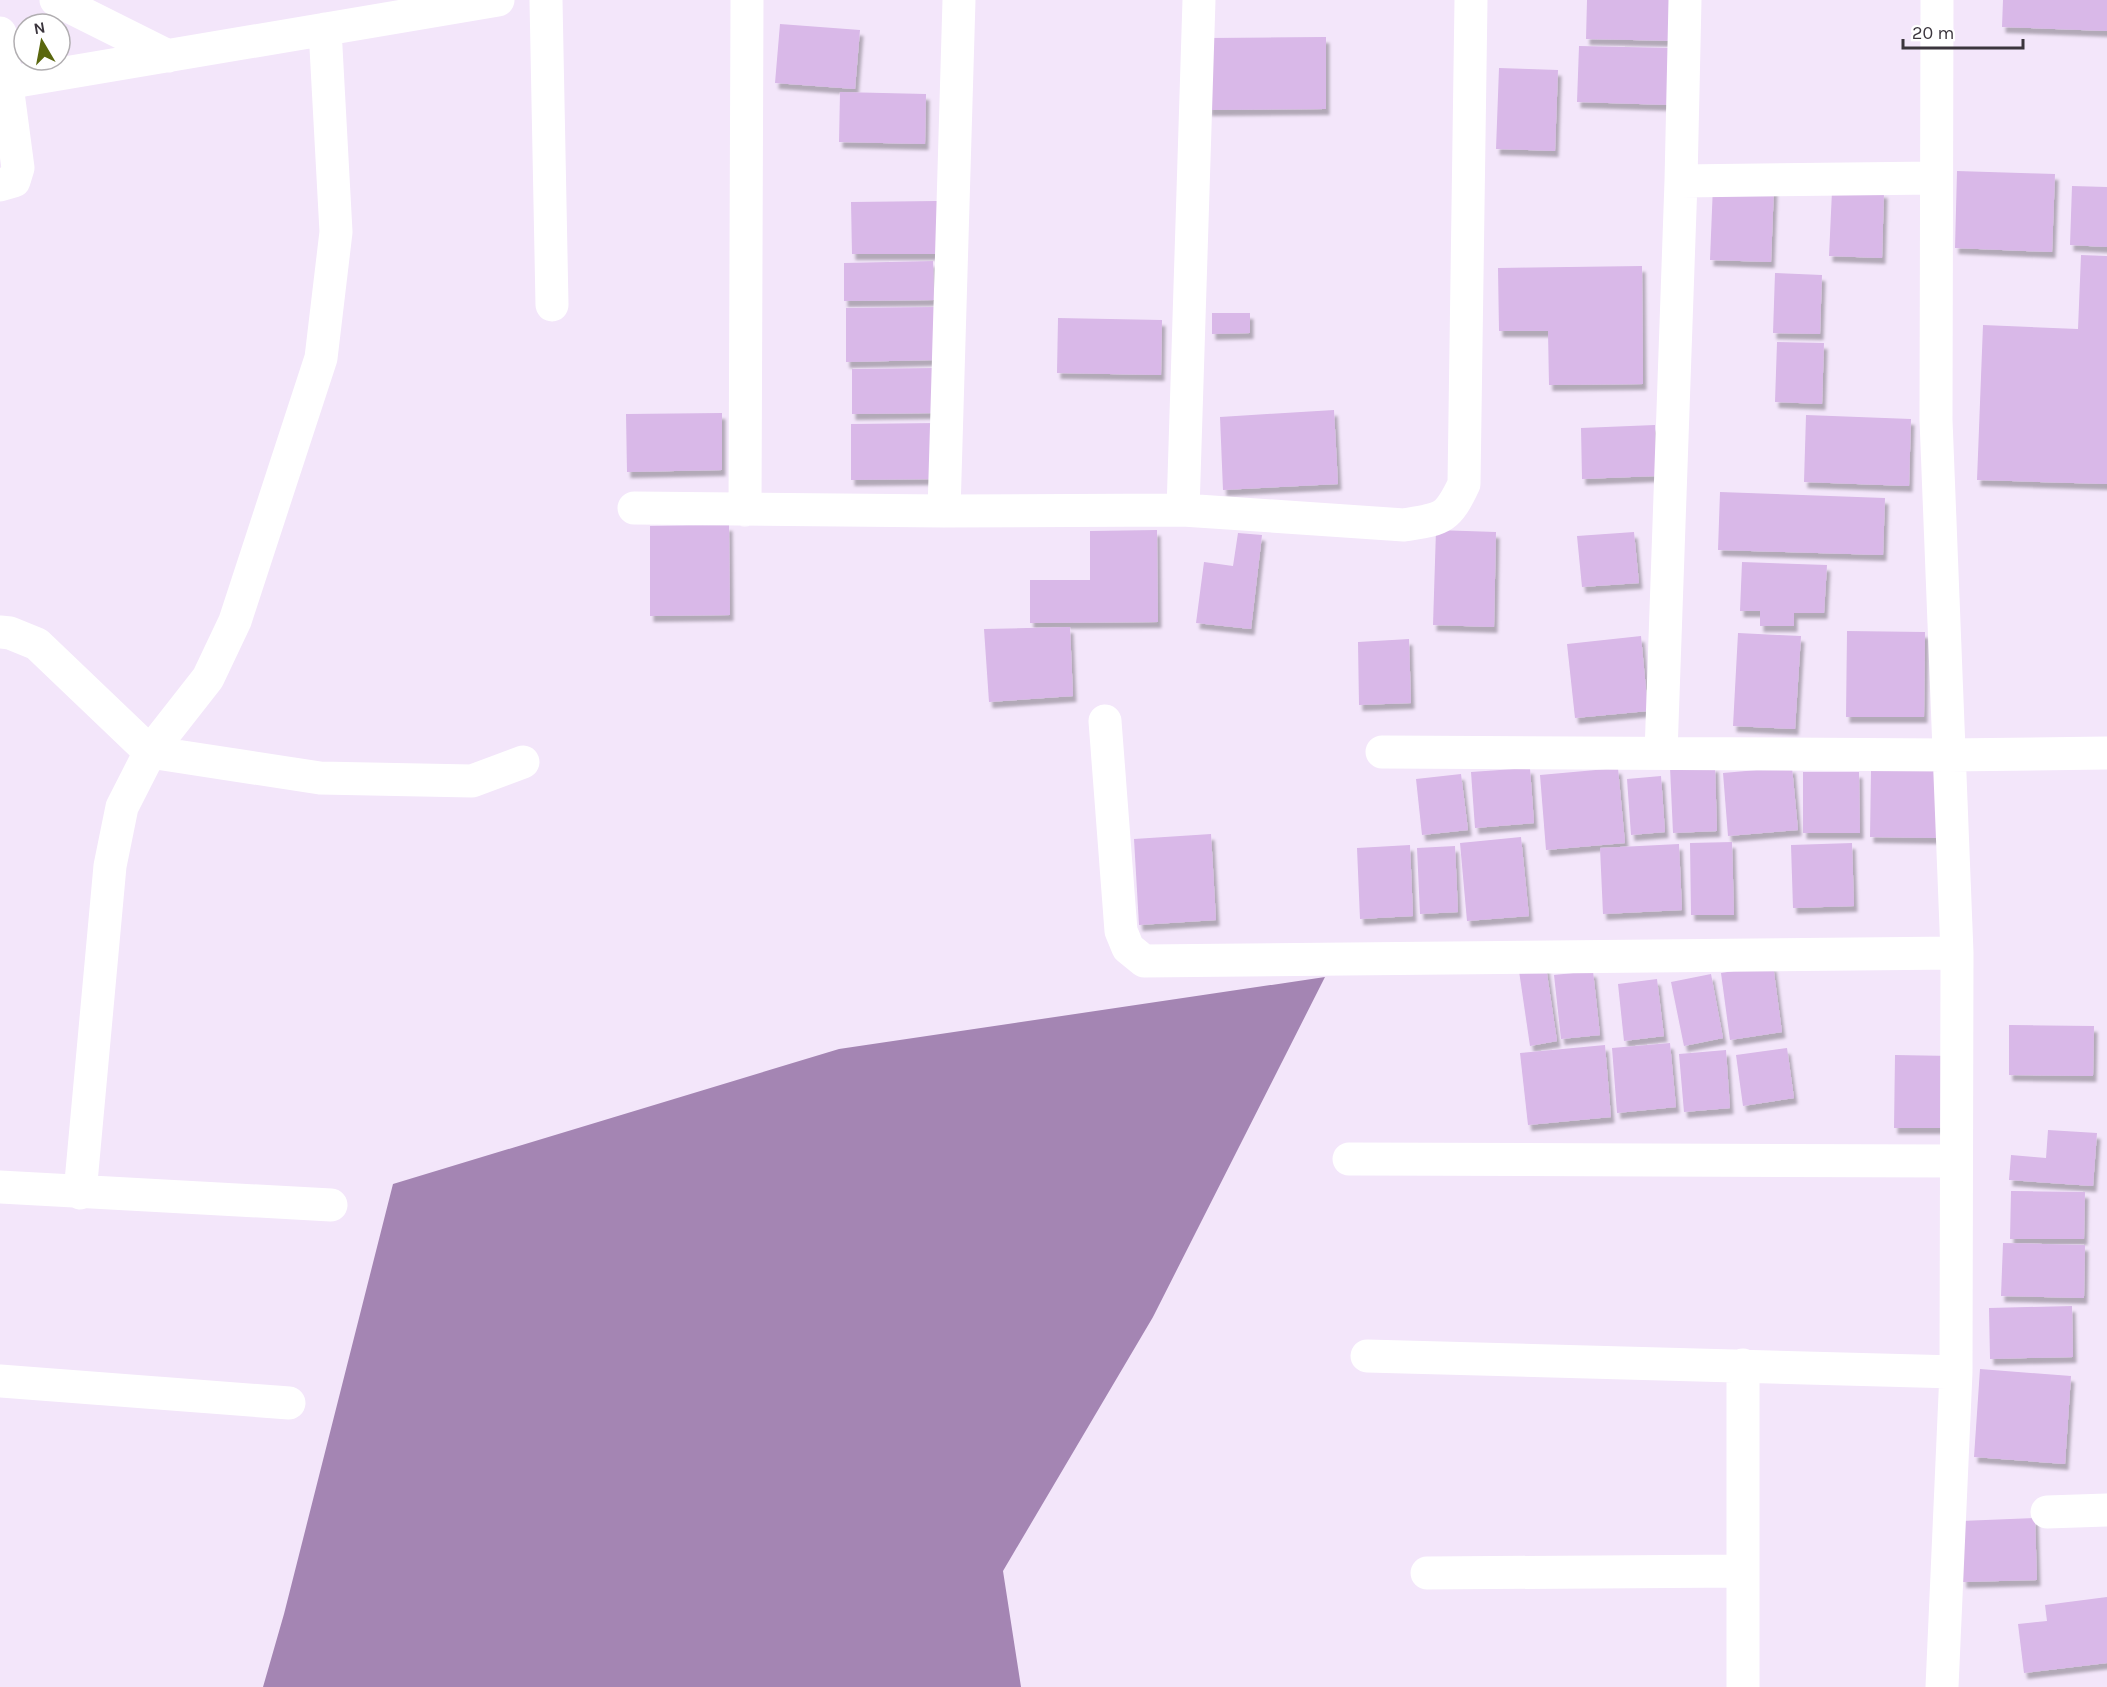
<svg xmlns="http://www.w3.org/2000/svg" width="2107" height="1687" font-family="Karla,sans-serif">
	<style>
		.water { fill: #a485b3 }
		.building { fill: #d9b8e8; filter: url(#shadow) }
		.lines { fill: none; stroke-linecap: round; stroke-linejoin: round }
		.street { stroke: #fff; stroke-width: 33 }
	</style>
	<defs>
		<filter id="shadow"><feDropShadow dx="3.5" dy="6" stdDeviation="1.5" flood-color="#0004"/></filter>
	</defs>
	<rect width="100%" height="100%" fill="#f3e6fa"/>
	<!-- water -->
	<path class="water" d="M1325 977 1153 1317 1003 1571 1021 1687H263L284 1614 393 1184 839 1049Z"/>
	<!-- building -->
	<path class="building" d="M1587 0H1681L1679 41 1586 39Z
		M2003 0H2107V31L2002 27Z
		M780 24 860 30 855 89 775 83Z
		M1326 37V109L1208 110V38Z
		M1579 46 1672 48 1670 105 1577 102Z
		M1499 68 1558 70 1555 151 1496 149Z
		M840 92 926 94 925 144 839 142Z
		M1957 171 2055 174 2052 252 1955 248Z
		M1713 185 1774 187 1771 262 1710 260Z
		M2072 186 2107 187V247L2070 245Z
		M1832 191 1884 192 1882 258 1829 256Z
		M937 201V254H852L851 202Z
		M2081 255 2107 256V484L1977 480 1983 325 2078 329Z
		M933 261 934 300 844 301V263Z
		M1642 266 1643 384 1549 385 1548 331H1499L1498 268Z
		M1775 273 1822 275 1820 334 1773 333Z
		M934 307V360L846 362V308Z
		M1212 313H1250V333L1212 334Z
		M1058 318 1162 320 1161 375 1057 373Z
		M1777 342 1824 343 1822 404 1775 402Z
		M934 368V413L852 414V369Z
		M1334 410 1338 484 1223 490 1220 417Z
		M722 413V470L627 472 626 414Z
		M1806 415 1911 419 1909 486 1804 482Z
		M937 423V479L851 480V424Z
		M1655 425 1656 476 1582 479 1581 428Z
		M1720 492 1885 498 1883 555 1718 550Z
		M729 525 730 615 650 616V526Z
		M1157 530 1158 622 1030 623V580H1090V531Z
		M1436 530 1496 532 1494 627 1433 625Z
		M1634 532 1639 583 1582 587 1577 536Z
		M1238 533 1262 535 1251 629 1196 623 1204 562 1233 566Z
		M1742 562 1827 565 1824 613H1794V626H1760V611H1740Z
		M1070 627 1073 696 989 702 984 629Z
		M1847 631 1925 632 1924 717H1846Z
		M1738 633 1801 636 1795 729 1733 726Z
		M1641 636 1648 711 1575 718 1567 644Z
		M1409 639 1411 703 1359 705 1358 642Z
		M1715 766 1717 831 1673 833 1670 767Z
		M1792 767 1798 830 1728 836 1723 773Z
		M1530 768 1534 823 1475 828 1471 772Z
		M1618 768 1625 843 1546 850 1540 775Z
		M1871 771H1937L1936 838 1870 837Z
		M1803 772H1859L1860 833H1803Z
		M1461 774 1468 830 1422 835 1416 779Z
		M1661 776 1665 832 1631 835 1627 779Z
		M1211 834 1216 920 1139 925 1134 839Z
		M1521 837 1529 916 1467 921 1460 843Z
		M1732 842 1734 915H1691L1690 843Z
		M1852 843 1854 906 1793 908 1791 845Z
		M1679 844 1682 910 1603 914 1600 848Z
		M1410 845 1413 916 1360 919 1357 848Z
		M1455 846 1458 912 1420 914 1417 848Z
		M1545 960 1557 1041 1530 1046 1518 964Z
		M1773 965 1782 1032 1730 1040 1721 973Z
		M1593 971 1600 1035 1561 1039 1554 975Z
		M1711 974 1723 1038 1684 1046 1671 982Z
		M1657 979 1664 1036 1624 1041 1618 984Z
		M2009 1025 2094 1026 2093 1076 2009 1075Z
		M1670 1043 1676 1107 1617 1113 1612 1048Z
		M1605 1045 1611 1117 1528 1125 1520 1053Z
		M1787 1048 1794 1098 1743 1106 1736 1055Z
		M1726 1050 1730 1108 1684 1112 1679 1054Z
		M1895 1055 1952 1056 1951 1128H1894Z
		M2048 1130 2097 1133 2093 1186 2009 1180 2011 1155 2046 1158Z
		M2011 1191 2085 1192 2084 1239H2010Z
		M2003 1243 2085 1245 2084 1298 2001 1296Z
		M2072 1306 2073 1357 1990 1359 1989 1308Z
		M1980 1369 2071 1376 2065 1464 1974 1457Z
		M2035 1518 2037 1580 1963 1582 1961 1521Z
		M2107 1597V1663L2024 1673 2018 1624 2047 1621 2045 1605Z"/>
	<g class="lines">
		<!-- street -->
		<path class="street" d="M56 0 168 56
			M546 0 552 305
			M1937 0 1936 420 1957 953 1956 1372 1942 1687
			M0 33 18 168 14 181 0 185
			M6 83 498 0
			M1681 181 1936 178
			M634 508 944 511 1183 510 1404 525C1442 519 1447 520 1464 484L1471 0
			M745 510 747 0
			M1183 510 1199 0
			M944 511 959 0
			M0 632 10 633 37 644 150 752 320 778 472 781 523 762
			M1105 721 1121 931 1128 948 1144 961 1957 953
			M1382 752 1948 755 2107 753
			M1661 753 1681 181 1685 0
			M1349 1159 1956 1161
			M0 1187 331 1205
			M80 1193 110 866 122 807 150 752 208 678 235 621 321 358 336 232 325 29
			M1367 1356 1956 1372
			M1743 1365V1687
			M0 1381 289 1403
			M2047 1512 2107 1510
			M1427 1573 1742 1571"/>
	</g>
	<!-- north arrow -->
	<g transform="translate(42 42) rotate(350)"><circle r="28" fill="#ffffff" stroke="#b1aeb1" stroke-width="1.5"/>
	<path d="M0-4.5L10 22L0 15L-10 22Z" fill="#5a670e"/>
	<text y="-9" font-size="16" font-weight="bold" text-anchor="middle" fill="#3b353d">N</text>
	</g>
	<!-- scale -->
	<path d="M1903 39v9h120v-9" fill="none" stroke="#3b353d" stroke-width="3"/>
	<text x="1912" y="39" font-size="18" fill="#3b353d" stroke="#ffffff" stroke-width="4.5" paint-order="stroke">20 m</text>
</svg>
